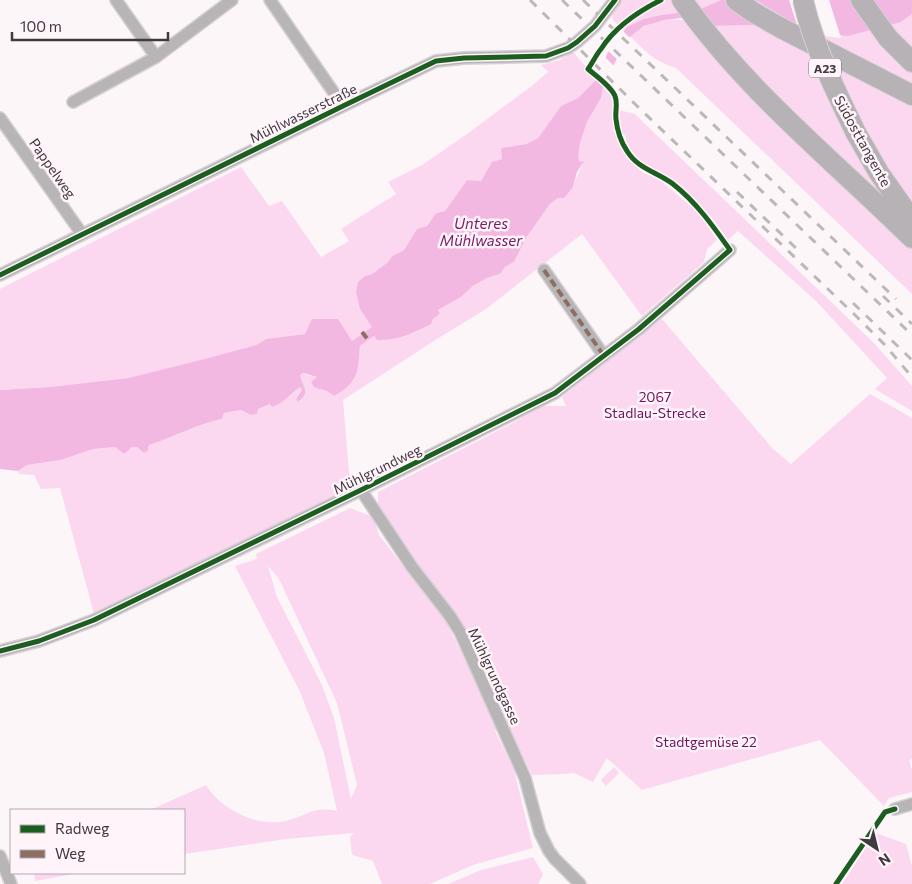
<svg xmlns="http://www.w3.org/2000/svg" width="912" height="884" font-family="Commissioner,sans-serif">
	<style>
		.green { fill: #fbd8f0; fill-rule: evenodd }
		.water { fill: #f3b8e1 }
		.pier { fill: #fcf6f9 }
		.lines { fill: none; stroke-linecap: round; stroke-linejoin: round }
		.minor-casing { stroke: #d6d1d4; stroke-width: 14 }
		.motorway-casing { stroke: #d6d1d4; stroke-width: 22 }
		.minor { stroke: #b8b5b7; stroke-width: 11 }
		.motorway { stroke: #b6b2b5; stroke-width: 20 }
		.rail { stroke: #bcb8ba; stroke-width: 3; stroke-dasharray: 9 9; stroke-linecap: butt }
		.motorway-bridge-casing { stroke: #d6d1d4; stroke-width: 22; stroke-linecap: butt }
		.motorway-bridge { stroke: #b6b2b5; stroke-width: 20 }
		.quiet { stroke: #8d6e63; stroke-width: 4; stroke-dasharray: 8 4; stroke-linecap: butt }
		.cycleway-casing { stroke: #fef4fa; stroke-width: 8 }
		.cycleway { stroke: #1b5e20; stroke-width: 5 }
		.labels { text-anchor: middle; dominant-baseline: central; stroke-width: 5; stroke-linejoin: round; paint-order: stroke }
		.shield { fill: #fef4fa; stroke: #797176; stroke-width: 1 }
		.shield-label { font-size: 12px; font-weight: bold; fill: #40393e }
		.street-label { font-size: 14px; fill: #40393e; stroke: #fef4fa }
		.park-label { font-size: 14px; fill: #72125f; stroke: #fef4fa }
		.water-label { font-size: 15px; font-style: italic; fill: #791a65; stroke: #fef4fa }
	</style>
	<rect width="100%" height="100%" fill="#fcf6f9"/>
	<!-- green -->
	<path class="green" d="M622 0H721L698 10 661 15 627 27 624 31 612 19 613 13Z
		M912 14V294L676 68C654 61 646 52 630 36 658 14 676 17 709 26L901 22Z
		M573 52 597 79 578 98 561 106 538 138 526 144 501 148 502 159 492 163 481 181 467 180 445 211 436 213 427 226 417 229 404 250 392 256 388 262 372 274 365 276 360 309 373 327 352 341 306 334 266 339 256 345 208 358 128 378 50 387 0 390V289L241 167 269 206 282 201 321 257 349 241 341 229 396 194 388 182 422 165 467 134 533 85 548 72 541 65 560 60Z
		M603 86 606 87 610 95 612 94 615 109 635 114 643 122 873 342 912 386V411L875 389 887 378 816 301 738 231 728 240C716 221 701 205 684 190 666 174 629 163 625 135L613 129 626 157 642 172 661 181 692 207 703 219 717 240 707 249 704 262 642 316 582 234 486 309 437 339 343 400 349 473 355 487 94 614 60 488 41 489 34 475 19 474 18 471 27 465 61 460 93 449 115 447 124 454 132 447H137L145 453 148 451 149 445C174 437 196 424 222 419L224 413 241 410 251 415 257 414 258 409 270 404 272 406C284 403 290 394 300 387L302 390 296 399 298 402C312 391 302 387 299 375L303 373 306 375 318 377 311 382C314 389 317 388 324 390 328 391 331 394 334 396 359 384 358 371 360 346L374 336 377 340C398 341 413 333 431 324L433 319 440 314 438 310 461 297 473 286 487 278 500 274 505 267 514 262 526 238 550 204 558 198 564 197 573 187 583 162H580L578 158 580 143 587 122 601 98Z
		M662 319 773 449 791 464 870 394 912 418V759L909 760 912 770V792L889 798 884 806 820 740 642 790 607 758 593 782 574 773 567 774 532 775 463 630 406 550 378 504V492L511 424 542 406H566L562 397Z
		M350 508 373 517 379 535 446 621 499 728 495 731 514 770 533 848 473 865 430 884H382L373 861 352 855 350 837 354 833 286 839 184 854V810H150L206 785C221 810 260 829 289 820 310 814 313 806 337 811L324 753 300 692 235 566 257 559 256 554ZM268 566 279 579 337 703 357 785 351 799 334 718 322 685 277 597Z
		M614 767 619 773 606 786 601 780Z
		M876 833 906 844 912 866V884H842Z
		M533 857 543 874 538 884H448L481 870Z
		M34 873H79L35 881Z"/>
	<!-- water -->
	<path class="water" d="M721 0H912V14L901 22 848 36 754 25 709 26 681 18 664 20 644 26 627 39 603 86 601 98 587 122 580 143 578 158 580 162 584 161 577 172 573 187 564 198H558L550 204 526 238 514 262 505 267 500 274 487 278 473 286 461 297 438 310 440 314 433 319 431 324C413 333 398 341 377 340L374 336 360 346C358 371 359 383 334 396 331 394 328 391 324 390 317 388 314 389 311 382L317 377 303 373 300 375C302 388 312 391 298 402L296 399 302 390 300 387C290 394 284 403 272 407L270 404 258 409 257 414 251 415 241 410 224 413 222 419C197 424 174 437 149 445L148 451 144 453 137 447H132L124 454 115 447 93 449 61 460 27 465 18 471 0 469V390L50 387 128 378 208 358 256 345 266 339 305 334 312 319H338L352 341 372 327 360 309 356 292 358 282 365 276 372 274 388 262 392 256 404 250 417 229 427 226 436 213 445 211 467 180 481 181 492 162 502 159 501 148 526 144 538 138 561 106 578 98 597 79 608 52 627 27 644 19 661 15 698 10Z"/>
	<!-- pier -->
	<path class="pier" d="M724 0H755L797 25 789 0H829L841 38 769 29 740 12Z
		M622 30 631 39 619 61 607 50 612 42Z
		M604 56 615 67 607 84 596 74Z"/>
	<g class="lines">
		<defs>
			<path id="minor" d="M116 0 156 57
				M270 0 343 106
				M73 102 156 57 232 0
				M0 118 82 234
				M544 270 604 356
				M0 275 343 106 436 61 464 58 546 56 568 48 577 42 595 26 615 0
				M361 490 412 567 450 616 460 632 525 778 540 833 549 851 555 859 580 884
				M0 651 39 641 94 620 361 490 555 393 639 329 730 250
				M895 809 912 804
				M0 856 11 884"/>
			<path id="motorway" d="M682 0C746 91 833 160 912 238
				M736 0 753 12 781 28 912 95
				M861 0 888 38 912 62
				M856 133 879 173 912 220"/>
		</defs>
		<!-- minor casing -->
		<use href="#minor" class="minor-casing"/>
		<!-- motorway casing -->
		<use href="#motorway" class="motorway-casing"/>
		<!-- minor -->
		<use href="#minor" class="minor"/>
		<!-- motorway -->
		<use href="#motorway" class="motorway"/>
		<!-- rail -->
		<path class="rail" d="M530 0 637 106 855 315 885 345 912 377
			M562 0 912 335
			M583 0 896 299
			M737 192 797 249
			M883 296 912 324
			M853 303 912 360"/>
		<defs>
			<path id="motorway-bridge" d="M803 0C814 47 835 90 856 133"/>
		</defs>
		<!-- motorway-bridge casing -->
		<use href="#motorway-bridge" class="motorway-bridge-casing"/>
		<!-- motorway-bridge -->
		<use href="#motorway-bridge" class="motorway-bridge"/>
		<!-- quiet -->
		<path class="quiet" d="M544 270 604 356
			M362 332 369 341"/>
		<defs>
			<path id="cycleway" d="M0 275 343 106 436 61 464 58 546 56 568 48 577 42 595 26 615 0
				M0 651 39 641 94 620 361 490 555 393 639 329 730 250C713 226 696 202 673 184 657 172 638 169 627 151 621 142 617 129 616 119 615 111 618 103 615 96 611 86 596 76 588 69 593 62 596 55 601 49 615 27 639 11 661 0
				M836 884 885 812 895 809"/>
		</defs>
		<!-- cycleway casing -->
		<use href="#cycleway" class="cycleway-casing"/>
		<!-- cycleway -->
		<use href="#cycleway" class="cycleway"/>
	</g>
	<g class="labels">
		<!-- shield labels -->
		<rect class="shield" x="809" y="58.5" width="32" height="19" rx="4"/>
		<g class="shield-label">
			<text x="825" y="68">A23</text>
		</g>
		<!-- street labels -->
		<g class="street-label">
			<text transform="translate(303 113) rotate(-26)">Mühlwasserstraße</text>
			<text transform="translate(863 141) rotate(61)">Südosttangente</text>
			<text transform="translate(53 168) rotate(55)">Pappelweg</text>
			<text transform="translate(377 469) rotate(-26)">Mühlgrundweg</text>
			<text transform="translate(495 676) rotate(65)">Mühlgrundgasse</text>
		</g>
		<!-- park labels -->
		<g class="park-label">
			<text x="655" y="396">2067<tspan x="655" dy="16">Stadlau-Strecke</tspan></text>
			<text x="706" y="741">Stadtgemüse 22</text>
		</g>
		<!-- water labels -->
		<g class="water-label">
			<text x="481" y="223">Unteres<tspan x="481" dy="17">Mühlwasser</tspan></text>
		</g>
	</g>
	<!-- legend -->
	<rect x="10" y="809" width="175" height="65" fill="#fef4fa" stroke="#b2a9af"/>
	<rect x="20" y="825" width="25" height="8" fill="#1b5e20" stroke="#b2a9af"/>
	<text x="55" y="834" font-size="15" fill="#40393e">Radweg</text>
	<rect x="20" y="850" width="25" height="8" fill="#8d6e63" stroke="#b2a9af"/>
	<text x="55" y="859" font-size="15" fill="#40393e">Weg</text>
	<!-- north arrow -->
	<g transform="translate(877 849) rotate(145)" stroke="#fef4fa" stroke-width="4" paint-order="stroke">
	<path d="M0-4L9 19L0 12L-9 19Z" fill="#40393e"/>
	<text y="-8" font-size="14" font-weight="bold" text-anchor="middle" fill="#40393e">N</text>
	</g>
	<!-- scale -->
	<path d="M12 32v8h156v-8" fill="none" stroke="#40393e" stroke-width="2.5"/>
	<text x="20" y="32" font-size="15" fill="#40393e" stroke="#fef4fa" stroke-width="4" paint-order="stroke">100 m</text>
</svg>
